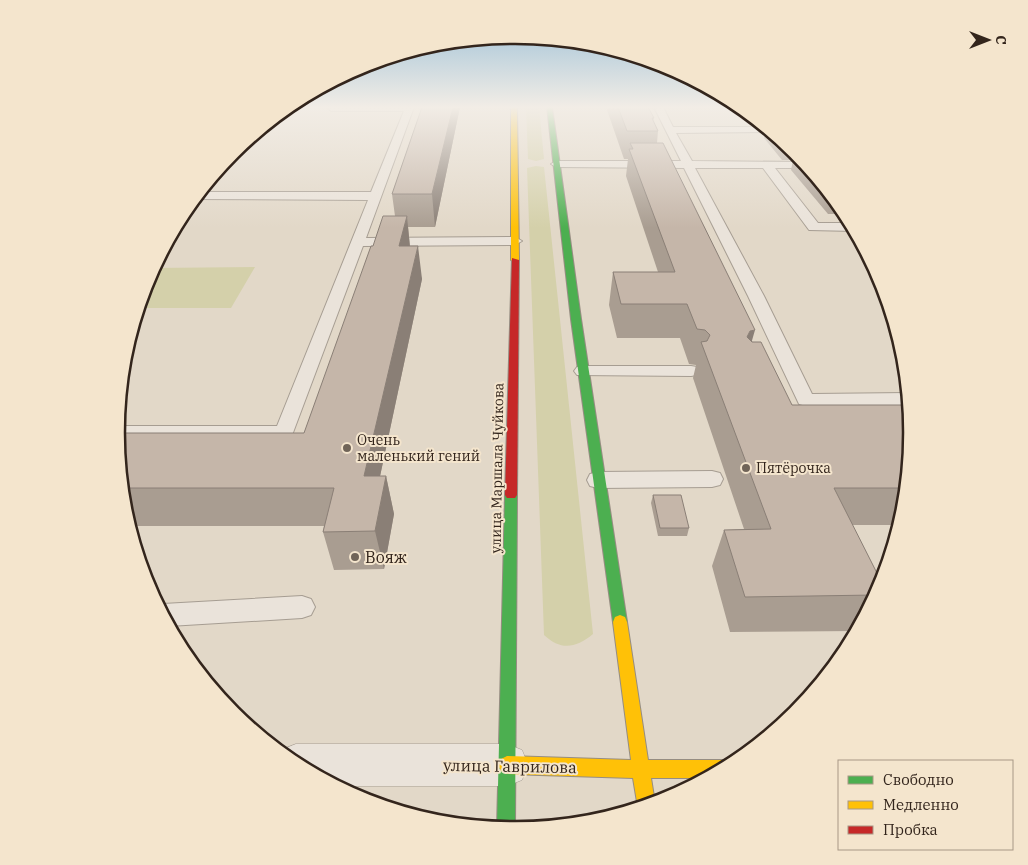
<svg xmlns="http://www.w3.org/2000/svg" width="1028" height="865" font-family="'IBM Plex Serif',serif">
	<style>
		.green { fill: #d4d0aa }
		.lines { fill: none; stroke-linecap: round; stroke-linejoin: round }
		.lane-casing { stroke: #a69d92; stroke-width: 2 }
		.street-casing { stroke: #a69d92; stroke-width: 1 }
		.fast-casing { stroke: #968d82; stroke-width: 2 }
		.slow-casing { stroke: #968d82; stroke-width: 2 }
		.jam-casing { stroke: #968d82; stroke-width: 2 }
		.lane { fill: #eae3da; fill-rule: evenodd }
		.street { fill: #eae3da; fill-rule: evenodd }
		.fast { fill: #4caf50; fill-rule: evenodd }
		.slow { fill: #ffc107; fill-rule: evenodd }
		.jam { fill: #c62828; fill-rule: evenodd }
		.wall { fill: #a99d91 }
		.shaded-wall { fill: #8a7f76 }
		.building { fill: #c5b6a9; stroke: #8a7f76 }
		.poi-dot { fill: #706458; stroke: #f4e5cd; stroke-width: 2 }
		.labels { text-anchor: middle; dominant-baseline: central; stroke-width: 4; stroke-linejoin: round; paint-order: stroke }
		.poi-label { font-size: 14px; fill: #33251c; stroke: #f4e5cd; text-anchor: start }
		.street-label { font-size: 14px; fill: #33251c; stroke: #f4e5cd }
		.near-poi-label { font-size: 16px; fill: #33251c; stroke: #f4e5cd; text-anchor: start }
		.near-street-label { font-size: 16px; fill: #33251c; stroke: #f4e5cd }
		.rim { fill: none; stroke: #33251c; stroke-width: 2.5 }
	</style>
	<rect width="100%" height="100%" fill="#e2d8c8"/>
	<!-- green -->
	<path class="green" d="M526 107H539L544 159 536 161 528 159Z
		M536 166 544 167 593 634C576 648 561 651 544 635L527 168Z
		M255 267 231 308H138L147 280 153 268Z"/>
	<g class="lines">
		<defs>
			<path id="lane" d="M327 107H414L366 238 515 237 522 241 515 245 363 246 291 438 284 440H117V426H277L368 200 194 199 199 192H371L404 111H331Z
				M654 107H663L673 127H765L772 132 676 133 692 161 804 162 808 168H775L818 223H851L855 231 809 230 763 168H695L764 296 812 394 908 393 909 405 806 406 799 404 748 296 684 168 556 167 551 164 556 161H681Z
				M583 366H691L697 367 700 371 697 375 691 376 577 375 574 371 577 367Z
				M712 471 720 473 723 479 720 485 712 487 598 488 590 486 587 480 590 474 598 472Z
				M302 596 311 599 315 607 311 615 302 618 169 626 158 605 163 604Z"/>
			<path id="street" d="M296 744H507L522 750 528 765 522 780 507 786H337L293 763 280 752 281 750Z"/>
			<path id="fast" d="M547 107H552L581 319 627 622 625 627 620 629 615 627 613 622 571 319Z
				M511 490 515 492 517 495 515 829 514 830 497 828 505 495 507 492Z"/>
			<path id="slow" d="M511 107H517L519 260 515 262 511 260Z
				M620 615 625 617 627 622 648 760H724L731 765 707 778H651L655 803 638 808 633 778 507 774 501 771 498 765 501 759 507 756 631 760 613 622 615 617Z"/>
			<path id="jam" d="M512 258 519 260 517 495 515 498H507L505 495Z"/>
		</defs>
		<!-- lane casing -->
		<use href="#lane" class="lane-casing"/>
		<!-- street casing -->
		<use href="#street" class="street-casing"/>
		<!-- fast casing -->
		<use href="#fast" class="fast-casing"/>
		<!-- slow casing -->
		<use href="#slow" class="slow-casing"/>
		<!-- jam casing -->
		<use href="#jam" class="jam-casing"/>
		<!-- lane -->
		<use href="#lane" class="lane"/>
		<!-- street -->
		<use href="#street" class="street"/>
		<!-- fast -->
		<use href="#fast" class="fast"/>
		<!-- slow -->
		<use href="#slow" class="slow"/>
		<!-- jam -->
		<use href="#jam" class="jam"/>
	</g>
	<!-- wall -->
	<path class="wall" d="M422 107H460L435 227H408L410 246 422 279 380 476H386L394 514 384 569 334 570 323 532 324 526H129L124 510 117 433H304L373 246 395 216 392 194Z
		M606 107H648L654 118 653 121 658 131 657 143 752 341 792 405 912 433 904 510 899 525H852L881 585 856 631 730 632 712 566 724 530 744 529 693 378 696 365 689 364 680 338H617L609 305 613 272H658L626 176 628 159H624Z
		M766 128 795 152 846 214H828L791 170 793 160H782L764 138Z
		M653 495 689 528 687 536H658L651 503Z"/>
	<!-- shaded-wall -->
	<path class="shaded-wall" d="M453 107H460L435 227 432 194Z
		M407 216 410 248 399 246Z
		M418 246 422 279 372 514 364 476Z
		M755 330 745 365 747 337 750 331Z
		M386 476 394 514 384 569 375 531Z"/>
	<!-- building -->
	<path class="building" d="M422 107H453L432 194H392Z
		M618 107H648L654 118H652L658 131H627Z
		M630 143H663L755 330 750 331 747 337 752 342H761L792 405H909L912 433 906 488H834L882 583 875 595 745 597 724 530 771 529 701 342 707 341 710 335 705 330 697 329 687 304H621L613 272H675L629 149H633Z
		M383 216H407L399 246H418L364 476H386L375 531 323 532 334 488H122L117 433H304L371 246H373Z
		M653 495H681L689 528H660Z"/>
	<!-- sky -->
	<linearGradient id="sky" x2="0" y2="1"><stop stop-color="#93bbd5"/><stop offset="0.47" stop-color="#f2ede6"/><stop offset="1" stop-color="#f2ede6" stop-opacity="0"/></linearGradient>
	<rect width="1028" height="228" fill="url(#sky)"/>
	<!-- markers -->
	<g class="poi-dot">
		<circle cx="347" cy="448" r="5"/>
		<circle cx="746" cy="468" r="5"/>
		<circle cx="355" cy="557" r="5"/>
	</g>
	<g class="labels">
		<!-- poi labels -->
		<g class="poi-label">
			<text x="357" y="440">Очень<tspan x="357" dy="16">маленький гений</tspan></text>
			<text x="756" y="468">Пятёрочка</text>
		</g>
		<!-- street labels -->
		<g class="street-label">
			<text transform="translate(497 468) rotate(-89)">улица Маршала Чуйкова</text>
		</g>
		<!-- near-poi labels -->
		<g class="near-poi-label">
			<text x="365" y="557">Вояж</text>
		</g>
		<!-- near-street labels -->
		<g class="near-street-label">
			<text transform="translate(510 766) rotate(1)">улица Гаврилова</text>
		</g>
	</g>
	<!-- crop -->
	<path d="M0 0H1028V865H0ZM513 44H515A388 388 0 0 1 903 432V433A388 388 0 0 1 515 821H513A388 388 0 0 1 125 433V432A388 388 0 0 1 513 44Z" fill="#f4e5cd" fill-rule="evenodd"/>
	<path class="rim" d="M513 44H515A388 388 0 0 1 903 432V433A388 388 0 0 1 515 821H513A388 388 0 0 1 125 433V432A388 388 0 0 1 513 44Z"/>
	<!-- legend -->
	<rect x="838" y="760" width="175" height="90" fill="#f4e5cd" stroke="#a79886"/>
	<rect x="848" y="776" width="25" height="8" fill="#4caf50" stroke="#a79886"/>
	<text x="883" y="785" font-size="15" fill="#33251c">Свободно</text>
	<rect x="848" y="801" width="25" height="8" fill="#ffc107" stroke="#a79886"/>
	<text x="883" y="810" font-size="15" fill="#33251c">Медленно</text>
	<rect x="848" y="826" width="25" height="8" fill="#c62828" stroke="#a79886"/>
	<text x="883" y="835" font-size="15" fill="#33251c">Пробка</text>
	<!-- north arrow -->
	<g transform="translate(988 40) rotate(90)" stroke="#f4e5cd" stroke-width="4" paint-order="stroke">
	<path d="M0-4L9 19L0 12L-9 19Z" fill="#33251c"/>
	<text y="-8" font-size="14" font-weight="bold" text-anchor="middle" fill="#33251c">С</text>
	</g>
</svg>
